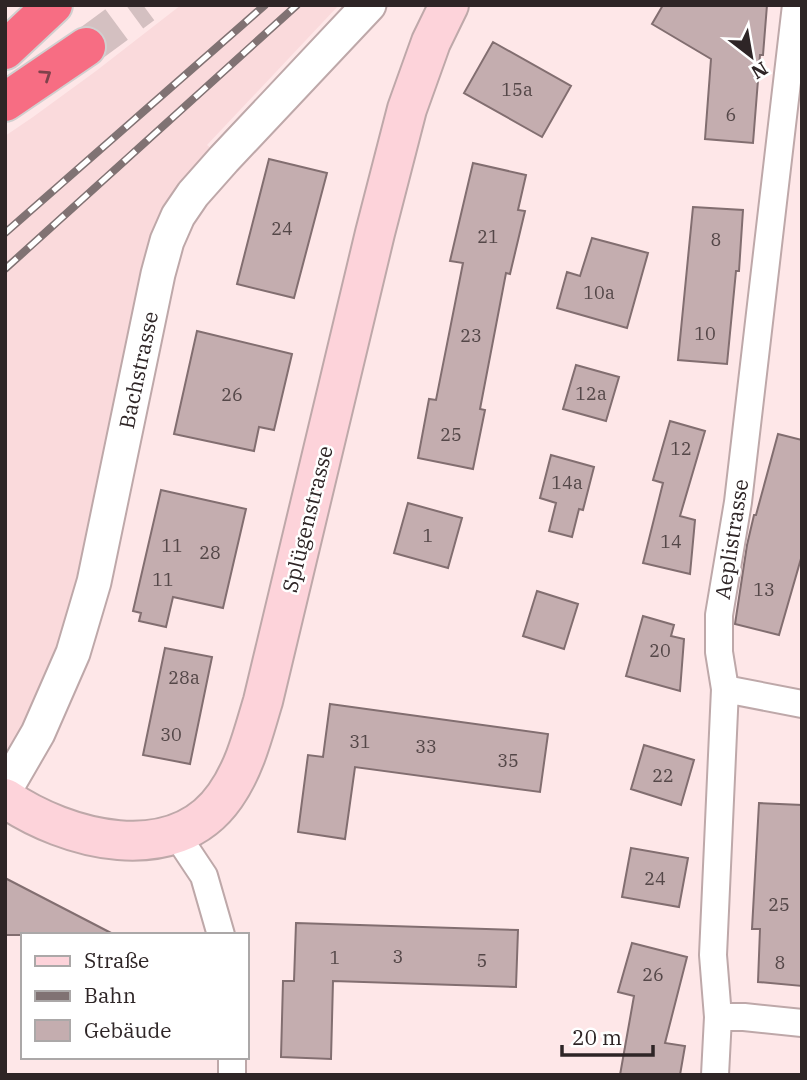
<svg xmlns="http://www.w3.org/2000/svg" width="807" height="1080" font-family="'IBM Plex Serif',serif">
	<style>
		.built { fill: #fadadc }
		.building { fill: #c4adaf; stroke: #826e70; stroke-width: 2 }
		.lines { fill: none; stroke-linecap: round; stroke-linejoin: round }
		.motorway-tunnel { stroke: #d4c0c1; stroke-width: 38; stroke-dasharray: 38 19; stroke-linecap: butt }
		.minor-casing { stroke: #bea8a9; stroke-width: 30 }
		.tertiary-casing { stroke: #bea8a9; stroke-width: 37 }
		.secondary-casing { stroke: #bea8a9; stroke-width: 42 }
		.motorway-casing { stroke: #d1cfcf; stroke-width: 42 }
		.minor { stroke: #fff; stroke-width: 26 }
		.tertiary { stroke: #fff; stroke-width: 33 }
		.secondary { stroke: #fdd3da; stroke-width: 38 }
		.motorway { stroke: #f76d83; stroke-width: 38 }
		.rail-casing { stroke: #807273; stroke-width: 8 }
		.rail { stroke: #fff; stroke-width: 5; stroke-dasharray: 16; stroke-linecap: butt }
		.oneway { stroke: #7e424b }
		.labels { text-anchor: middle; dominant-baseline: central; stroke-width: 5; stroke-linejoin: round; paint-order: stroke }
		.number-label { font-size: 18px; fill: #544748 }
		.street-label { font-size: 21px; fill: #2e2526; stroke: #fff }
	</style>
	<rect width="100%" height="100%" fill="#fee7e8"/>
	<!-- built -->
	<path class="built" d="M181 5H339L207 145 224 159 193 194 94 582 5 790V136L33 117 96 71Z"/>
	<!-- building -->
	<path class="building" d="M663 5H767L763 55H760L753 143 705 139 711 59 652 24Z
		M493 42 571 86 542 137 464 93Z
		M269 159 327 173 294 298 237 284Z
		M473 163 526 175 518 210 525 211 510 274 506 273 480 409 485 410 473 469 418 458 429 399 436 400 463 263 450 261Z
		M693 207 743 210 739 271H736L727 364 678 360Z
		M592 238 648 253 627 328 557 308 567 272 580 276Z
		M197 331 292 354 274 430 259 427 254 451 174 434Z
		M576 365 619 377 606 421 563 409Z
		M670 421 705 431 680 516 695 520 690 574 643 563 663 483 653 480Z
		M778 434 802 440V555L779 635 735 624 747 545 754 515H756Z
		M551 455 594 467 583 510 579 509 572 537 549 531 556 503 540 498Z
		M161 490 246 509 223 608 173 597 166 627 139 621 141 613 133 611Z
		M408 503 462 518 448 568 394 553Z
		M537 591 578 604 564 649 523 636Z
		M643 616 674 625 671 636 684 639 680 691 626 676Z
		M165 648 212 657 190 764 143 755Z
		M330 704 548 734 540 792 355 767 345 839 298 832 308 755 323 757Z
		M644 745 694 760 681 805 631 789Z
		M759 803 802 805V986L758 982 760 929H752Z
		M631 848 688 858 679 907 622 897Z
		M5 878 115 935H5Z
		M296 923 518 930 516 987 333 981 331 1059 281 1057 283 981H294Z
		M632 943 687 957 665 1043 685 1046 680 1075H620L634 996 618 992Z"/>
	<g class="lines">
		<!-- motorway-tunnel -->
		<path class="motorway-tunnel" d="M86 47 143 5"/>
		<defs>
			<path id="minor" d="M725 689 802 704
				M176 834 204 876 221 935
				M718 1017H744L802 1023
				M232 1057V1075
				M715 1075 718 1017 713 955 725 689 719 652V615L738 502 796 5"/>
			<path id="tertiary" d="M5 790 38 733 73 653 94 582 158 274 167 241 178 216 193 194 224 159 369 5"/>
			<path id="secondary" d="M5 798C66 840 174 869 225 796 245 768 253 734 263 701L375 233 407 109 431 42 449 5"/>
			<path id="motorway" d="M5 50 53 5
				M5 102 86 47"/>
		</defs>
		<!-- minor casing -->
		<use href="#minor" class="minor-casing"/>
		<!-- tertiary casing -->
		<use href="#tertiary" class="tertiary-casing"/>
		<!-- secondary casing -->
		<use href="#secondary" class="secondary-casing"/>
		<!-- motorway casing -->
		<use href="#motorway" class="motorway-casing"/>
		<!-- minor -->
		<use href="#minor" class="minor"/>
		<!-- tertiary -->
		<use href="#tertiary" class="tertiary"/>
		<!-- secondary -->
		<use href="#secondary" class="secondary"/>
		<!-- motorway -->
		<use href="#motorway" class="motorway"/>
		<defs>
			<path id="rail" d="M5 233 265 5
				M5 269 297 5"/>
		</defs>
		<!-- rail casing -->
		<use href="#rail" class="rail-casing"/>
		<!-- rail -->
		<use href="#rail" class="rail"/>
	</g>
	<!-- one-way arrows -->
	<defs><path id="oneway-chevron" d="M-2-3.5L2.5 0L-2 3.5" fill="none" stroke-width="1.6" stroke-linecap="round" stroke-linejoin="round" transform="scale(1.75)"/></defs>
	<use class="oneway" href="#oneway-chevron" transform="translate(46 75) rotate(-34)"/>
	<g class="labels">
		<!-- number labels -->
		<g class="number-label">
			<text x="517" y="89">15a</text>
			<text x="731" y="114">6</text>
			<text x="282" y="228">24</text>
			<text x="488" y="236">21</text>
			<text x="716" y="239">8</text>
			<text x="599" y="292">10a</text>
			<text x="705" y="333">10</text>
			<text x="471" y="335">23</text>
			<text x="591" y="393">12a</text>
			<text x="232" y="394">26</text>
			<text x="451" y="434">25</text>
			<text x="681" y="448">12</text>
			<text x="567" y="482">14a</text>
			<text x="428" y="535">1</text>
			<text x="671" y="541">14</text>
			<text x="172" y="545">11</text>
			<text x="210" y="552">28</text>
			<text x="163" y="579">11</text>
			<text x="764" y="589">13</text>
			<text x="660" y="650">20</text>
			<text x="184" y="677">28a</text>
			<text x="171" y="734">30</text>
			<text x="360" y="741">31</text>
			<text x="426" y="746">33</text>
			<text x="508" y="760">35</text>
			<text x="663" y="775">22</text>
			<text x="655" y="878">24</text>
			<text x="779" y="904">25</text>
			<text x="398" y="956">3</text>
			<text x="335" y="957">1</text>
			<text x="482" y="960">5</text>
			<text x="780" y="962">8</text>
			<text x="653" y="974">26</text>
		</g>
		<!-- street labels -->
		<g class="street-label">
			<text transform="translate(138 370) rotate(-78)">Bachstrasse</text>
			<text transform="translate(307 519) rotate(-76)">Splügenstrasse</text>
			<text transform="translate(731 539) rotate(-81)">Aeplistrasse</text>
		</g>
	</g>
	<!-- border -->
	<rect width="807" height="1080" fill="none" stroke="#2e2526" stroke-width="14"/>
	<!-- legend -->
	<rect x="21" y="933" width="228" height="126" fill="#ffffff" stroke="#aba8a8" stroke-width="2"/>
	<rect x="35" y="956" width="35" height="10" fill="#fdd3da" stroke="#aba8a8" stroke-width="2"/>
	<text x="84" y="968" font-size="21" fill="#2e2526">Straße</text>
	<rect x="35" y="991" width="35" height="10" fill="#807273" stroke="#aba8a8" stroke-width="2"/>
	<text x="84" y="1003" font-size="21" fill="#2e2526">Bahn</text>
	<rect x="35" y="1020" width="35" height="21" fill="#c4adaf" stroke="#aba8a8" stroke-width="2"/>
	<text x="84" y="1038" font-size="21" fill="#2e2526">Gebäude</text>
	<!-- north arrow -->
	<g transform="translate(751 56) rotate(149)" stroke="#ffffff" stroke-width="5" paint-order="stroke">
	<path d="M0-5L12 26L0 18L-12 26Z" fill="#2e2526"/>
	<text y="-10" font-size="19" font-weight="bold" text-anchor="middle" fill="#2e2526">N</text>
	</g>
	<!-- scale -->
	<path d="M562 1045v10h91v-10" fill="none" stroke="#2e2526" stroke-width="3.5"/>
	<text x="572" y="1045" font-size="21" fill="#2e2526" stroke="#ffffff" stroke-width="5" paint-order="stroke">20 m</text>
</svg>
